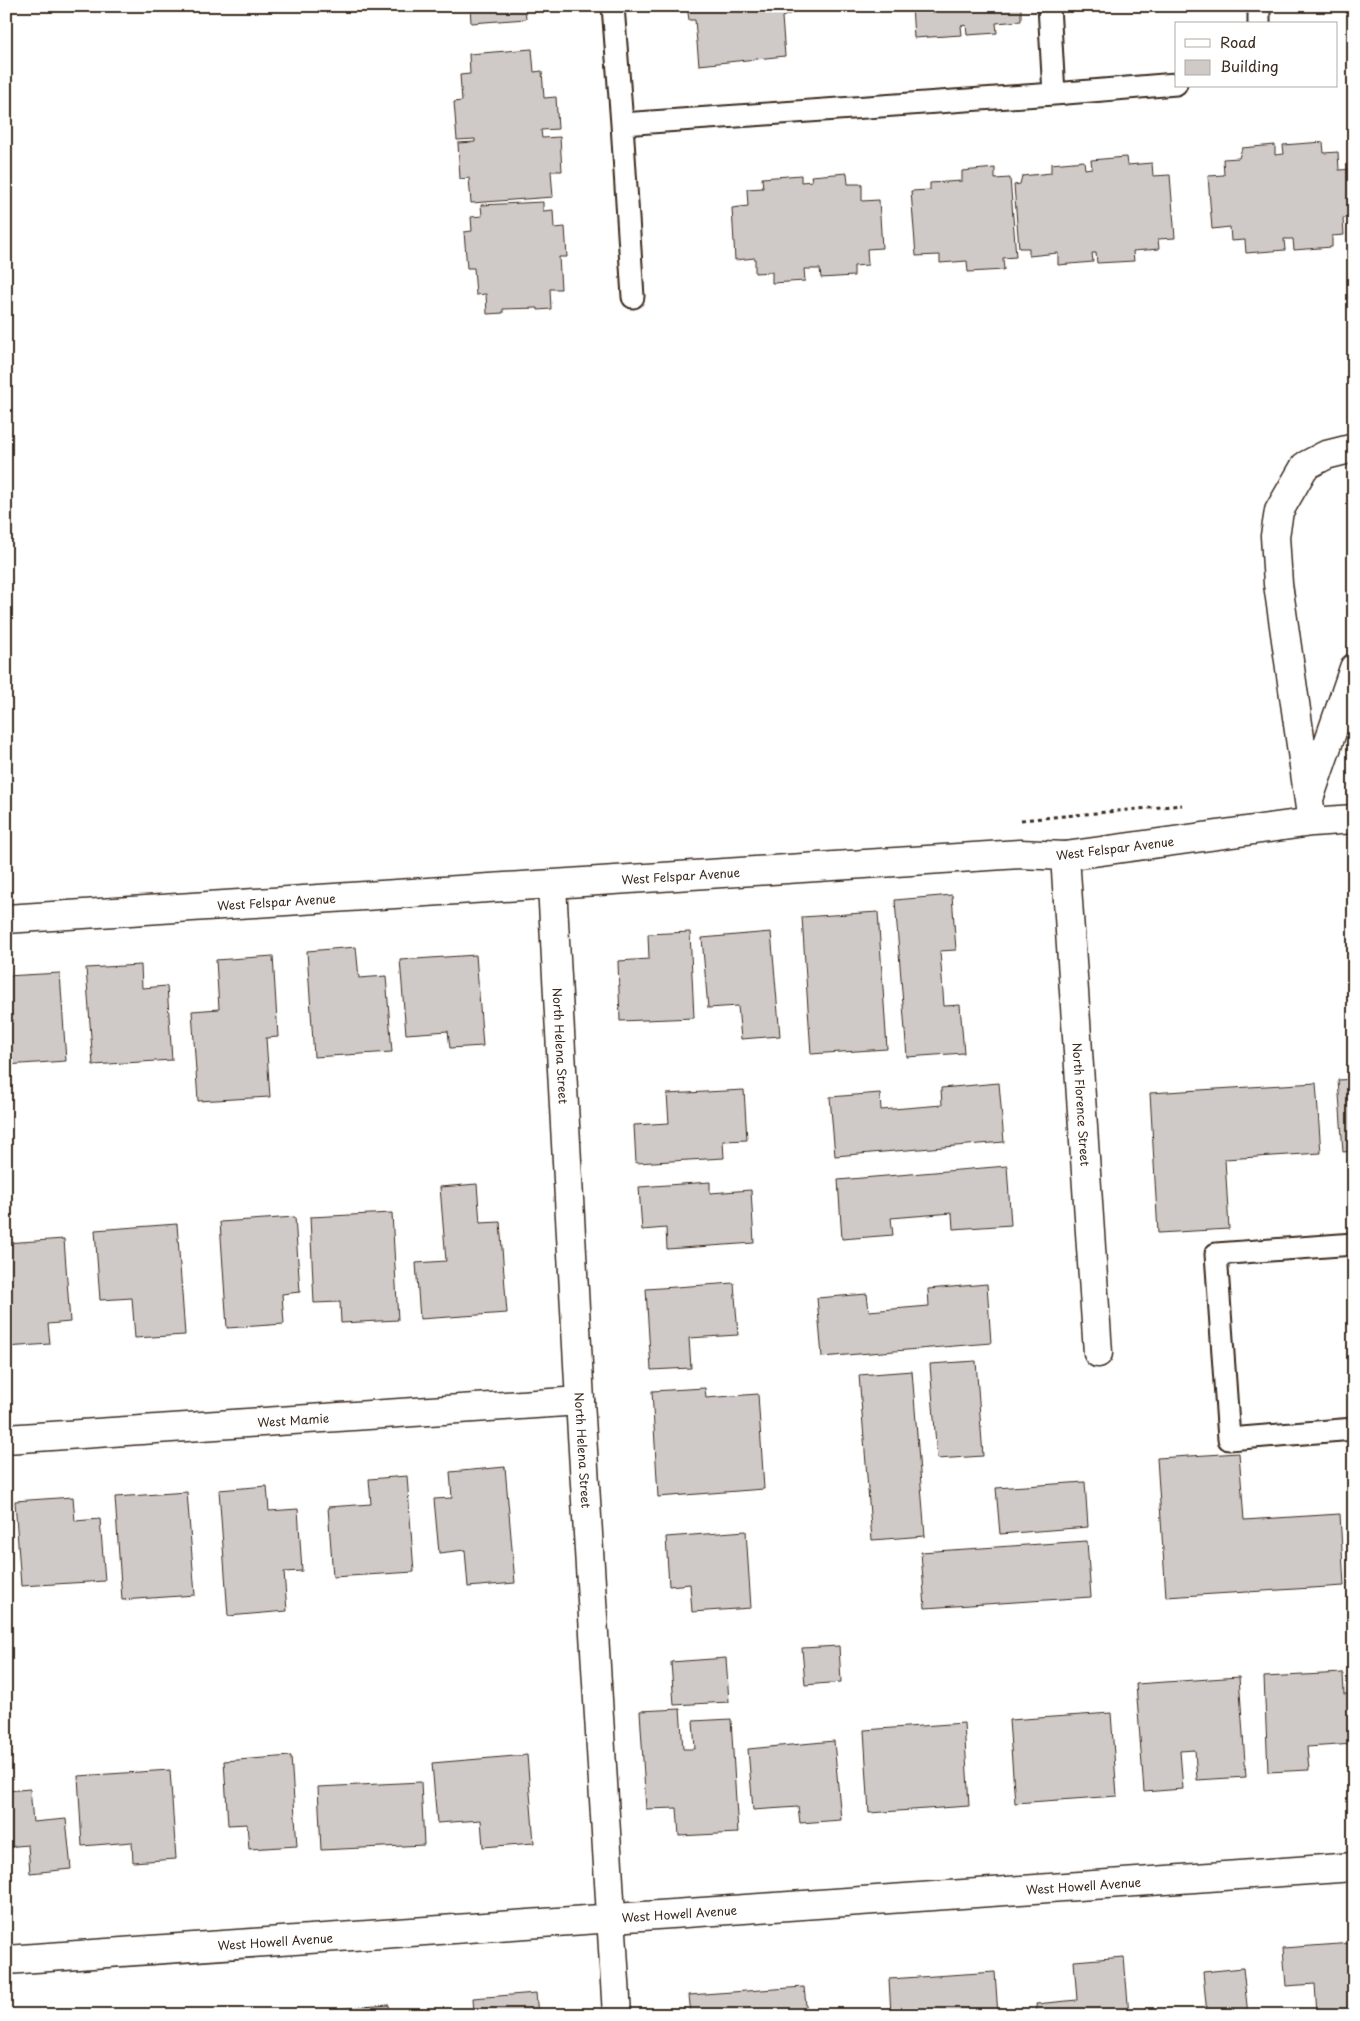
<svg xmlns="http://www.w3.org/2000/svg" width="1360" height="2021" font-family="'Playpen Sans',sans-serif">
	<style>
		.building { fill: #cfcac7; stroke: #3b2a1e }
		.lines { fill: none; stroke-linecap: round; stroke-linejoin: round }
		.service-casing { stroke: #3b2a1e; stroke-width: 25 }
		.minor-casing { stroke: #3b2a1e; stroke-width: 31 }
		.tertiary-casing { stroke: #3b2a1e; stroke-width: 31 }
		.path { stroke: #3b2a1e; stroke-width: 3; stroke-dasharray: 4 4; stroke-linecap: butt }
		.service { stroke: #fff; stroke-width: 21 }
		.minor { stroke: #fff; stroke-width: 28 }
		.tertiary { stroke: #fff; stroke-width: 28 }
		.labels { text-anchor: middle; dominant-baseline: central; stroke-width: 5; stroke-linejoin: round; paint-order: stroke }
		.street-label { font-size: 12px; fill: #3b2a1e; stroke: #fff }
	</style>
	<rect width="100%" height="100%" fill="#fff"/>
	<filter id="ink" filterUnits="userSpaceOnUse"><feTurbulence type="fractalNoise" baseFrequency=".02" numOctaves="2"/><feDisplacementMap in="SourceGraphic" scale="10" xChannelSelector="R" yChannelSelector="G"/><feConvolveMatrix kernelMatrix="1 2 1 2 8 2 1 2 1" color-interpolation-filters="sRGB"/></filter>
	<g filter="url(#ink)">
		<!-- building -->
		<path class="building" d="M470 6H525L526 19 471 23Z
			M687 6H791L792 13 782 17 785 56 699 65 695 20H689Z
			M912 6H1021V21L996 23 997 33 967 35 966 25 961 26 962 35 914 38Z
			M1352 6H1354V28Z
			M532 49 534 72 542 71 544 98 556 97 558 129 541 130 542 138 560 137 562 171H551L553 197 471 203 469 178 460 179 458 143 475 142V139L457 140 454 102 462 101 460 75 470 74 469 54Z
			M1351 51H1354V85Z
			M1323 142 1324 153 1338 152 1339 170 1354 169V217L1343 218 1344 235 1332 236V247L1294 250 1293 239H1284L1285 250 1246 253 1245 240 1231 241 1230 227 1212 229 1208 176 1224 175 1223 159 1239 158 1242 148 1275 145V155L1284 154 1283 145Z
			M1126 157 1127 165 1152 163 1153 176 1170 175 1175 238 1158 239 1159 249 1133 251 1134 261 1097 263 1096 253H1092L1093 262 1058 265V253L1029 256V248H1019L1014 185 1020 184 1022 176 1051 173V164L1084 161 1085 169 1092 168 1091 160Z
			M995 168V179L1010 178 1016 257 1003 258 1004 270 968 272 967 261 940 263V255L916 256 911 191 930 190V183L962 181V171Z
			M847 173 848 184H862V201L879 200 882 248 867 249 868 265 854 266V276L821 278 820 269H804L805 281 772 283V272L755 273V258L735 260 732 208 748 206 747 189 763 188 762 178 801 175V182L812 181 811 176Z
			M543 202V211L553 210 554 228 565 227 567 257H559L561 289H550L551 309 538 310V308L503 309V313L487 314 486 294 476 295 474 268H467L464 232 472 231 471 217 482 216 481 205Z
			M952 895 956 950 940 951 944 1006 960 1005 964 1053 907 1057 895 900Z
			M878 912 887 1049 811 1054 802 917Z
			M690 932 694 1018 620 1021 618 961 649 959 648 934Z
			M771 932 780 1036 741 1039 738 1006 708 1008 702 938Z
			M356 947 359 978 386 976 392 1052 314 1057 307 951Z
			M476 955 483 1046 450 1048 448 1031 406 1034 400 960Z
			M273 956 278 1037 266 1038 270 1097 198 1101 192 1011 219 1009 216 960Z
			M141 965 142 988 167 986 172 1060 93 1065 86 968Z
			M60 973 66 1061 6 1065V976Z
			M1354 1079V1151L1343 1152 1338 1080Z
			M999 1083 1004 1142 835 1156 830 1097 880 1093 881 1110 942 1105 941 1088Z
			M1316 1083 1321 1153 1225 1159 1229 1229 1158 1233 1150 1093Z
			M744 1090 747 1140 723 1141 724 1158 636 1163 634 1125 669 1123 667 1094Z
			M1007 1166 1011 1225 953 1229 952 1213 891 1218 893 1235 842 1239 838 1180Z
			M710 1182V1193L751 1190 754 1243 667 1249 666 1228 642 1230 639 1187Z
			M477 1184 480 1223 500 1222 507 1313 420 1319 416 1263 446 1261 440 1187Z
			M392 1213 398 1320 341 1323 340 1302 314 1303 310 1217Z
			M295 1217 300 1292 282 1294 284 1324 227 1328 220 1222Z
			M177 1224 185 1335 135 1338 132 1298 100 1300 95 1230Z
			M64 1239 70 1322 48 1324 50 1344 6 1347V1243Z
			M734 1283 738 1335 689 1338 691 1368 651 1370 646 1289Z
			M987 1284 991 1343 822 1357 817 1298 867 1294 869 1311 929 1306 928 1289Z
			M976 1361 983 1456 937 1459 930 1364Z
			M912 1371 925 1536 872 1540 859 1375Z
			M705 1388 706 1398 758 1394 764 1489 658 1497 652 1391Z
			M1239 1453 1244 1520 1340 1514 1344 1586 1166 1597 1157 1458Z
			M505 1467 515 1583 468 1587 465 1550 439 1553 434 1499 452 1498 450 1472Z
			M407 1476 414 1572 333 1577 328 1507 371 1504 369 1479Z
			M1085 1482 1088 1527 1000 1534 996 1488Z
			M267 1486 269 1511 298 1509 302 1571 284 1572 287 1611 228 1616 219 1490Z
			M187 1492 195 1595 122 1600 115 1497Z
			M73 1497 75 1521 100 1519 105 1581 21 1586 15 1501Z
			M746 1531 751 1608 692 1612 690 1584 669 1586 666 1537Z
			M1087 1541 1091 1597 925 1608 921 1552Z
			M839 1646 841 1682 805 1685 802 1648Z
			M726 1658 729 1702 674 1705 671 1662Z
			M1343 1673 1344 1694H1354V1744L1307 1747 1309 1770 1268 1772 1264 1677Z
			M1239 1677 1246 1777 1197 1780 1195 1750 1180 1751 1183 1789 1144 1792 1136 1684Z
			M680 1709 683 1749H695L693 1721 731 1719 738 1833 679 1836 677 1808 646 1809 640 1711Z
			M1111 1713 1117 1796 1015 1803 1009 1720Z
			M964 1723 969 1806 869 1813 864 1730Z
			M834 1741 841 1820 800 1823 798 1807 753 1810 748 1749Z
			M527 1755 534 1843 483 1847 481 1820 437 1823 432 1763Z
			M291 1756 297 1846 249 1849 247 1824 228 1825 224 1761Z
			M170 1770 176 1859 133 1862 132 1842 82 1846 78 1776Z
			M6 1778 7 1791 30 1789 33 1822 66 1819 71 1869 30 1873 28 1845 6 1847Z
			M421 1782 424 1845 321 1850 318 1787Z
			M1354 1943V2015H1317L1315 1984 1286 1986 1283 1948Z
			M1124 1957 1129 2015H1037L1036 2004 1077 2000 1074 1961Z
			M1243 1968 1248 2015H1207L1203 1972Z
			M995 1972 998 2015H891L889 1979Z
			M804 1987 807 2015H691L689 1995Z
			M536 1993 538 2015H474L473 1998Z
			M389 2005 390 2015H334V2009Z"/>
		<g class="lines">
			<defs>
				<path id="service" d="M613 6 622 124 1054 94 1049 6
					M1259 6V24
					M1054 94 1176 84
					M622 124 633 297
					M1354 1244 1216 1254 1229 1439 1354 1429"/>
				<g id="minor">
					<path id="s1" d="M552 885 580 1401 617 2015"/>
					<path id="s2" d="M6 919 1020 854 1065 856 1098 1353"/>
					<path id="s3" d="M6 1439 580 1401"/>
					<path id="s4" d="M6 1960 1354 1867"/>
				</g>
				<path id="tertiary" d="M1310 796 1354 668
					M1312 822 1278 584 1275 536 1279 511 1305 466 1326 455 1354 448
					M1065 856 1312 822 1354 819"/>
			</defs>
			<!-- service casing -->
			<use href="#service" class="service-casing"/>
			<!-- minor casing -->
			<use href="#minor" class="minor-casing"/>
			<!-- tertiary casing -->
			<use href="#tertiary" class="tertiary-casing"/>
			<!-- path -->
			<path class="path" d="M1021 820 1182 805"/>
			<!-- service -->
			<use href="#service" class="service"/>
			<!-- minor -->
			<use href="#minor" class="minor"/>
			<!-- tertiary -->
			<use href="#tertiary" class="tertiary"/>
		</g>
	</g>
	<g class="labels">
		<!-- street labels -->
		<g class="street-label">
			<text transform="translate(1115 848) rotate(-7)">West Felspar Avenue</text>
			<text stroke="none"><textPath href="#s2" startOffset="676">West Felspar Avenue</textPath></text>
			<text stroke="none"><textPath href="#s2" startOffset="271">West Felspar Avenue</textPath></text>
			<text stroke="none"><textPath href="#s1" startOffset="161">North Helena Street</textPath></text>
			<text stroke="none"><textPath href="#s2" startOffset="1310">North Florence Street</textPath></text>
			<text stroke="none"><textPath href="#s3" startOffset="288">West Mamie</textPath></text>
			<text stroke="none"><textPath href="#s1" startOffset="566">North Helena Street</textPath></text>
			<text stroke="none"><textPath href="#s4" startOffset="1080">West Howell Avenue</textPath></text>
			<text stroke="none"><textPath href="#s4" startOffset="675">West Howell Avenue</textPath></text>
			<text stroke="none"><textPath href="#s4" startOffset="270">West Howell Avenue</textPath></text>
		</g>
	</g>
	<!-- margin -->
	<rect width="1360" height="2021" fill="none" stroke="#fff" stroke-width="25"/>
	<rect x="12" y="12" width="1335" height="1996" fill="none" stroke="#3b2a1e" stroke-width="2" filter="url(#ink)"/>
	<!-- legend -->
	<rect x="1175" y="22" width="162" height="65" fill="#ffffff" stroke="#b1aaa5"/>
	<rect x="1185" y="39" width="25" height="8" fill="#ffffff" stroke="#b1aaa5"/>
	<text x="1220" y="48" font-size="15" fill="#3b2a1e">Road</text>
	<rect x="1185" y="60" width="25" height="15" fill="#cfcac7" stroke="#b1aaa5"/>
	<text x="1220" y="72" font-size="15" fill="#3b2a1e">Building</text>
</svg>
